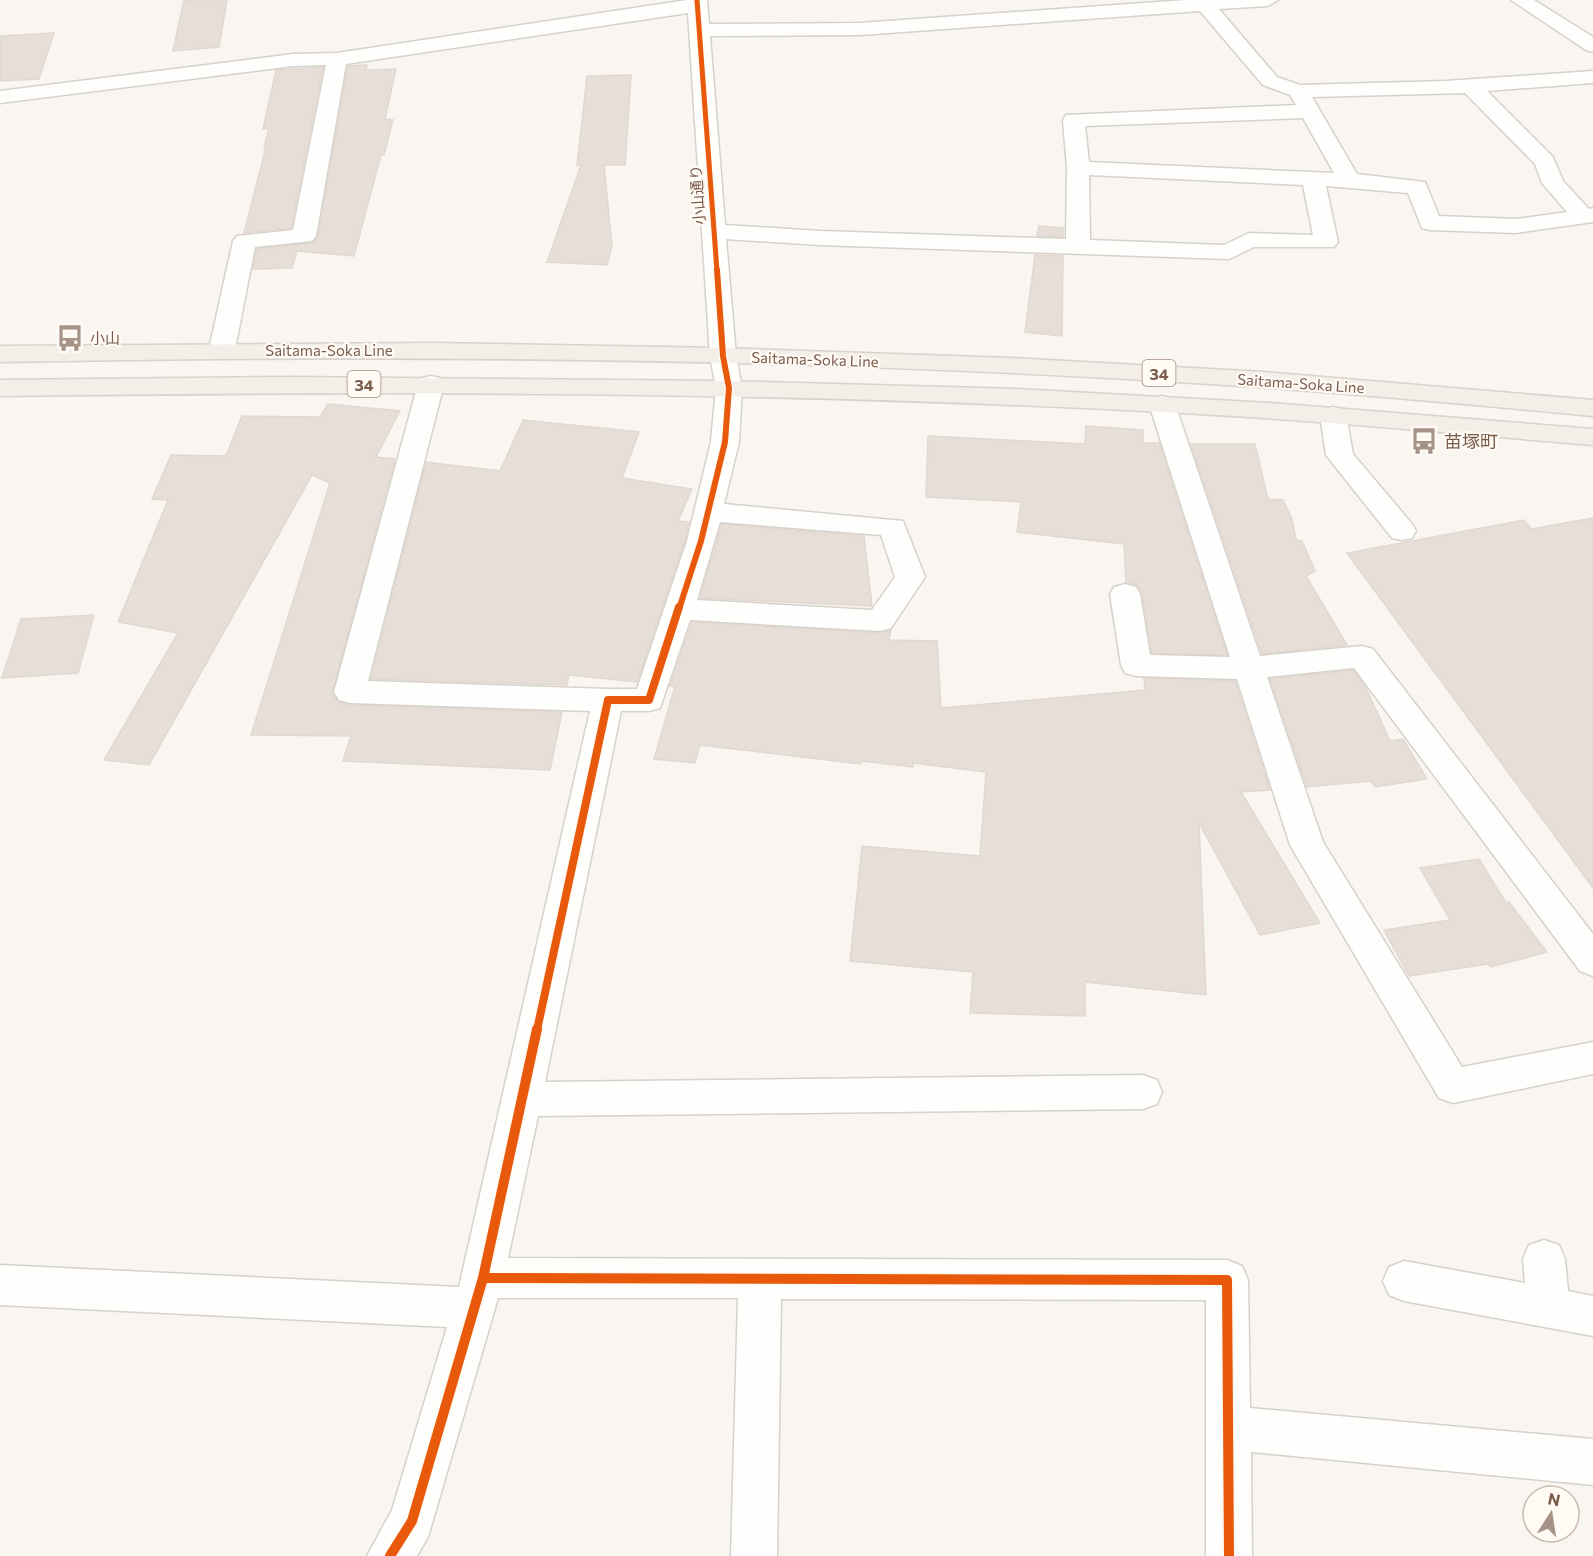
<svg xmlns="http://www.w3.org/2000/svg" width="1593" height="1556" font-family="Commissioner,'Noto Sans JP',sans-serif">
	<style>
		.building { fill: #e6ded7; stroke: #e2d8d2; stroke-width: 1.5 }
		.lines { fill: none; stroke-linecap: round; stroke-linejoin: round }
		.minor-casing { stroke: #d7d1cb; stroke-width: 3 }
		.major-casing { stroke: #dad1cc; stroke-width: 3 }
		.minor { fill: #fefefd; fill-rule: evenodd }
		.major { fill: #f3eee8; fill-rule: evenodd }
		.cycleway-far3-casing { stroke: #fffaf3; stroke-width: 8 }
		.cycleway-far2-casing { stroke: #fffaf3; stroke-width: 9 }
		.cycleway-far1-casing { stroke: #fffaf3; stroke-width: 11 }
		.cycleway-casing { stroke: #fffaf3; stroke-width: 14 }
		.cycleway-far3 { stroke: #e8590c; stroke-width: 5 }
		.cycleway-far2 { stroke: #e8590c; stroke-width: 6 }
		.cycleway-far1 { stroke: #e8590c; stroke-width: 8 }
		.cycleway { stroke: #e8590c; stroke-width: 10 }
		.labels { text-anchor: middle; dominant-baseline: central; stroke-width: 4.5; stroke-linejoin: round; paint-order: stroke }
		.far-street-label { font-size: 15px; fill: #7a5c4d; stroke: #fffaf3 }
		.far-poi-label { font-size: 15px; fill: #7a5c4d; stroke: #fffaf3; text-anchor: start }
		.shield { fill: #fffaf3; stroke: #a28b7f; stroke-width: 1.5 }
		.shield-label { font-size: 16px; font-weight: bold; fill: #7a5c4d }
		.poi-label { font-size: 18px; fill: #7a5c4d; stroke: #fffaf3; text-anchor: start }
	</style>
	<rect width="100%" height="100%" fill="#f9f5f0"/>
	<!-- building -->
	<path class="building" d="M184 0H227L219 47 173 51Z
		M54 33 39 79 0 81V36Z
		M367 65 366 70 396 69 385 119 393 120 384 155H381L354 256 297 251 292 268 253 269 257 249 312 243 318 237 348 66Z
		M323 67 291 228 244 233 266 147H264L269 129H263L276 70Z
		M631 75 625 165H604L612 246 607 265 547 262 581 165H577L587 76Z
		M1039 226 1063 228V237L1037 236Z
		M1035 255 1063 256 1062 336 1025 332Z
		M328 404 400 411 376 457 395 459 332 693 338 702 350 705 562 712 550 770 343 761 351 736 251 735 330 483 312 475 149 765 104 760 178 633 118 622 168 500 152 499 171 455 226 456 242 416 320 417Z
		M523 420 639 432 622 478 692 489 678 521 689 522 685 540 637 682 569 675 567 685 371 679 426 462 500 471Z
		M1086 426 1143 430V443H1159L1227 655 1152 653 1142 593 1137 585 1126 582 1124 544 1017 532 1021 502 926 497 928 436 1085 444Z
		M1191 444H1255L1268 499 1283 500 1292 519 1296 540 1302 541 1315 571 1306 576 1347 645 1262 654Z
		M1593 518V888L1347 553 1524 520 1531 529Z
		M722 524 864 536 872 606 700 598Z
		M94 615 78 673 2 678 21 619Z
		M692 622 880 633 891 630 889 640 937 641 941 708 1145 690 1144 678 1235 681 1270 790 1241 792 1320 923 1260 935 1199 823 1206 995 1085 982V1016L970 1013 973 972 850 961 862 846 980 856 986 772 913 763V767L861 761V764L700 745 695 763 654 759 675 686H670Z
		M1353 670 1367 690 1390 741 1403 739 1427 779 1375 787 1371 781 1307 787 1270 679Z
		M1479 859 1506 903 1509 902 1547 952 1491 967 1488 964 1409 976 1384 930 1450 920 1420 868Z"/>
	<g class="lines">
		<defs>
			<path id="minor" d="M687 0H707L709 24 860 23 1186 0H1278L1268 6 1219 9 1277 77 1300 85 1446 81 1593 71V83L1487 91 1553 157 1563 181 1589 209 1593 208V222L1516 233 1430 230 1422 228 1408 193 1326 186 1338 242 1334 247H1254L1229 259 820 245 726 239 736 356 742 388 739 442 724 504 903 521 925 577 891 628 880 631 690 620 660 708 649 711H621L545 1082 1143 1075 1157 1080 1162 1092 1157 1104 1143 1109 538 1116 508 1258 1227 1260 1242 1266 1248 1280 1250 1408 1593 1439V1485L1251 1452 1252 1556H1206V1300L781 1299 777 1556H731L738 1298H498L428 1537 417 1556H367L392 1510 447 1327 0 1305V1265L459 1287 590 711 350 703 339 700 334 692 418 384 422 378 431 376 440 378 444 384 368 681 608 689H637L687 541 711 442 716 388 710 356 688 13 346 64 316 236 312 241 255 247 235 349 231 354 222 357 213 354 209 349 233 241 237 236 293 230 326 65 293 66 0 103V91L293 54 337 53ZM1200 11 1263 85 1290 95 1296 105 1066 115 1063 120 1067 168 1066 239 820 231 725 225 710 36 860 35ZM1465 93 1535 164 1542 183 1567 212 1516 219 1439 216 1425 182 1357 174 1312 97ZM1303 118 1334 173 1089 162 1085 126ZM1089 175 1303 185 1313 235 1249 233 1224 245 1090 240ZM720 522 881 535 895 577 872 610 697 600Z
				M1511 0H1534L1593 37V52L1586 50Z
				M1162 396 1171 398 1175 404 1260 656 1362 646 1373 649 1593 934V976L1580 971 1354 668 1267 677 1323 842 1462 1067 1593 1042V1074L1453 1103 1439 1098 1290 845 1237 679 1136 676 1125 673 1121 665 1110 594 1114 587 1125 584 1136 587 1140 594 1150 655 1230 657 1149 404 1153 398Z
				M1333 407 1342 409 1346 415 1353 454 1412 524 1416 531 1412 538 1402 540 1392 538 1326 455 1320 415 1324 409Z
				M1544 1240 1559 1245 1565 1259 1568 1291 1593 1296V1336L1404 1301 1389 1295 1383 1281 1389 1267 1404 1261 1525 1283 1523 1259 1529 1245Z"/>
			<path id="major" d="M433 343 721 348 1010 358 1264 372 1593 400V416C1465 404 1338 392 1210 384 807 358 403 354 0 362V346Z
				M290 377 726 381 1017 389 1270 403 1593 429V445C1449 433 1306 419 1162 412 775 391 387 391 0 396V380Z"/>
		</defs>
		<!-- minor casing -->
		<use href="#minor" class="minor-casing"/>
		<!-- major casing -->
		<use href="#major" class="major-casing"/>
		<!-- minor -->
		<use href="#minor" class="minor"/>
		<!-- major -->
		<use href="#major" class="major"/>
		<defs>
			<path id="cycleway-far3" d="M697 0 717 271"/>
			<path id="cycleway-far2" d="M679 609 701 541 725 442 729 388 723 356 717 270"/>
			<path id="cycleway-far1" d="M537 1030 608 700H649L679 607"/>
			<path id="cycleway" d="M483 1278 1227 1280 1229 1556
				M390 1556 412 1521 483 1278 537 1029"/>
		</defs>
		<!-- cycleway-far3 casing -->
		<use href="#cycleway-far3" class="cycleway-far3-casing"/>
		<!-- cycleway-far2 casing -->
		<use href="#cycleway-far2" class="cycleway-far2-casing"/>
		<!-- cycleway-far1 casing -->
		<use href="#cycleway-far1" class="cycleway-far1-casing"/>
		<!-- cycleway casing -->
		<use href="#cycleway" class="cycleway-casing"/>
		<!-- cycleway-far3 -->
		<use href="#cycleway-far3" class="cycleway-far3"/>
		<!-- cycleway-far2 -->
		<use href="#cycleway-far2" class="cycleway-far2"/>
		<!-- cycleway-far1 -->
		<use href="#cycleway-far1" class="cycleway-far1"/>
		<!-- cycleway -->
		<use href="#cycleway" class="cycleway"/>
	</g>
	<!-- icons -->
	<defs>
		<symbol id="bus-bare" viewBox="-9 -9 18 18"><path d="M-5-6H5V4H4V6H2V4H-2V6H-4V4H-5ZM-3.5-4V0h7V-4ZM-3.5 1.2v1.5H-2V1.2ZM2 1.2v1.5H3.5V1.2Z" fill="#a69286" stroke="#fffaf3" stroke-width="2.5" paint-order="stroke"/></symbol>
	</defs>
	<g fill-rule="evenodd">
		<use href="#bus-bare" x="51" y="319" width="38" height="38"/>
		<use href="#bus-bare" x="1405" y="422" width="38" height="38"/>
	</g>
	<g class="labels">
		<!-- far-street labels -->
		<g class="far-street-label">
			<text transform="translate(697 195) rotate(-94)">小山通り</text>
			<text x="329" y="350">Saitama-Soka Line</text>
			<text transform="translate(815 359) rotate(2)">Saitama-Soka Line</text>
			<text transform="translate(1301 383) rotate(4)">Saitama-Soka Line</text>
		</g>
		<!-- far-poi labels -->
		<g class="far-poi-label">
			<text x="90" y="338">小山</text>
		</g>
		<!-- shield labels -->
		<g class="shield">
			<rect x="1142.5" y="360" width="33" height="26" rx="4.5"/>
			<rect x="347.5" y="371" width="33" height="26" rx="4.5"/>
		</g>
		<g class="shield-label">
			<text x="1159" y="373">34</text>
			<text x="364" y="384">34</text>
		</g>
		<!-- poi labels -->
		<g class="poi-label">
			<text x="1444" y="441">苗塚町</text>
		</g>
	</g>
	<!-- north arrow -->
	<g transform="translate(1551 1514) rotate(12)"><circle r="28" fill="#fffaf3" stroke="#cabbb1" stroke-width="1.5"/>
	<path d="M0-4.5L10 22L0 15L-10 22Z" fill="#a69286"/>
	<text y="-9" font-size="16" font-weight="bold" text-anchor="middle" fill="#7a5c4d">N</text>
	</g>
</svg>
